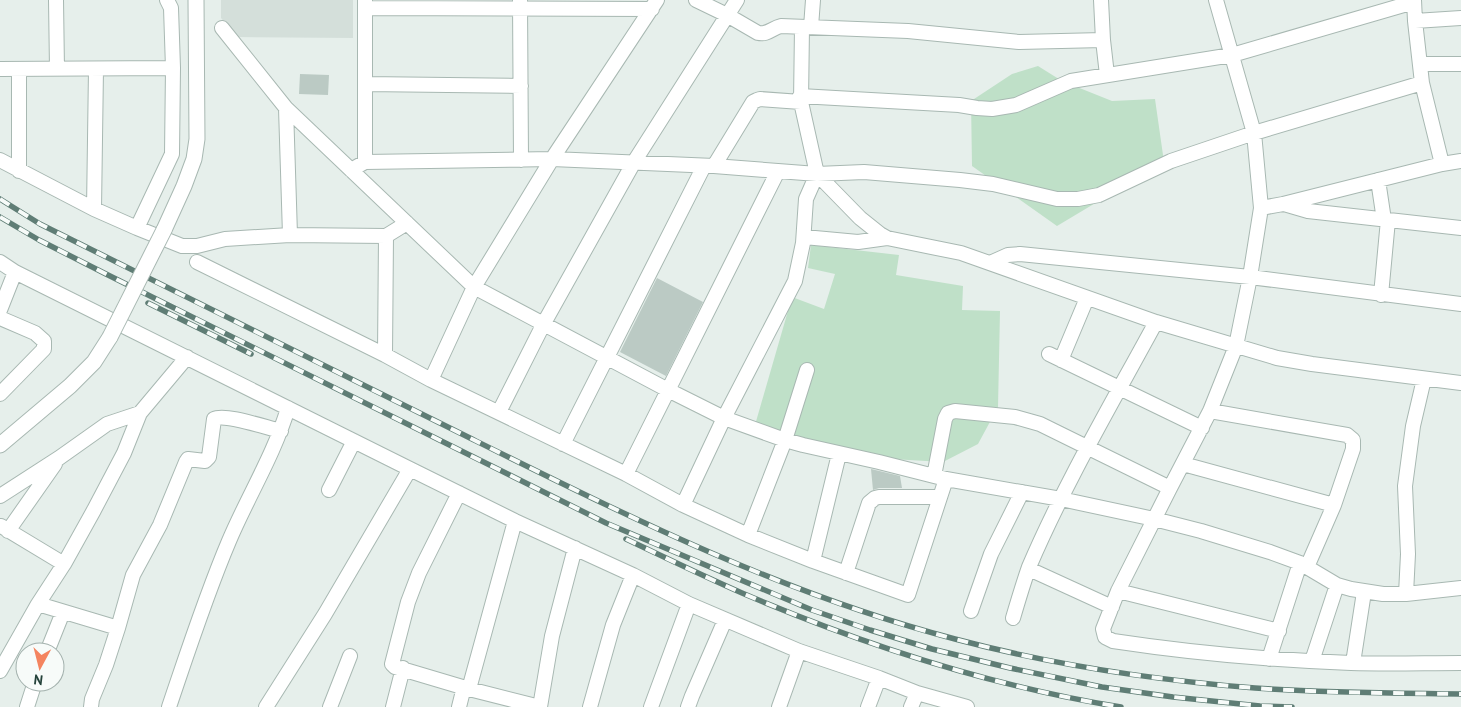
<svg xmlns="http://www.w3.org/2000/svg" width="1461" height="707" font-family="'PT Sans',sans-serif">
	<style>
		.built { fill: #d4dfda }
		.green { fill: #bfe0c8 }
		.building { fill: #bbcac4 }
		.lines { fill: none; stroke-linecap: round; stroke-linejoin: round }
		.minor-casing { stroke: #a8b8b2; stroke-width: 16 }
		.tertiary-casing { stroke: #a8b8b2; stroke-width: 17 }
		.minor { stroke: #fff; stroke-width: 14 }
		.tertiary { stroke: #fff; stroke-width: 15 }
		.rail-casing { stroke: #5f7d75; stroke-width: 5.5 }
		.rail { stroke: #f7fbf9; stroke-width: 4; stroke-dasharray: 11; stroke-linecap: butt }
		.tertiary-bridge-casing { stroke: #a8b8b2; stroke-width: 17; stroke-linecap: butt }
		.tertiary-bridge { stroke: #fff; stroke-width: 15 }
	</style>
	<rect width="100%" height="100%" fill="#e6efeb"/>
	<!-- built -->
	<path class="built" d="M221 0H353V38L237 37 221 18Z"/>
	<!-- green -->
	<path class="green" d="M1038 66 1062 81 1112 101 1155 99 1164 162 1057 226 972 166 971 101 1012 74Z
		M811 245 899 255 896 275 963 286 962 310 1000 311 998 407 978 444 943 462 892 459 805 443 755 425 792 297 824 309 835 274 808 268Z"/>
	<!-- building -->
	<path class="building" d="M300 74 329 75 328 95 299 94Z
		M657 278 703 302 666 376 620 352Z
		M871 469 900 476 902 488H879L873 490Z"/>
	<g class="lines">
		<defs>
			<path id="minor" d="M56 0 57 69
				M365 0V162
				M696 0 727 15 758 33C768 35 772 28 781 26L908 31 1019 42 1103 40 1101 0
				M1216 0 1254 133 1261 208 1250 277 1236 346 1210 411 1170 488 1118 591 1103 629 1105 637 1113 641C1192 653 1271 660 1351 663 1388 664 1424 663 1461 663
				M1414 0 1415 21 1422 83 1442 164
				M520 1 521 160
				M365 8 652 9
				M1415 21 1461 18
				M802 27 801 102 817 174 860 218 880 234 887 238 961 253 1156 322 1277 358 1312 364 1461 383
				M811 27 813 0
				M222 28 286 108 474 287 668 390 724 418 785 440 803 445 879 462 946 479 1061 499 1154 519 1201 531 1270 552 1300 563 1337 585 1351 589 1383 594H1406L1461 588
				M1103 40 1107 75
				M1420 64H1461
				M0 69 173 68
				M19 70V171
				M365 84 521 86
				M800 96 959 105 977 108 992 109 1016 105 1071 81 1232 55 1414 2
				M286 108 290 235
				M0 160 94 209 137 228 182 246H197L225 239 290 235 386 236 407 223
				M714 166 753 102 757 100 760 99 801 102
				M351 170 365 162 552 159 714 166 817 174 864 172 960 180 993 184 1057 199H1078L1099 195 1171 161 1254 133 1422 83
				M1378 180 1384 220
				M1284 204 1308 211 1461 228
				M1261 208 1283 204 1442 164 1461 161
				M94 209 96 69
				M137 228 172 154 173 68 171 8 167 0
				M804 237 858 242 887 238
				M0 262 15 272 410 469 515 521 633 575 689 604 799 651 879 678 917 693 967 707
				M197 262 385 355 431 380 626 474 683 505 748 535 813 561 908 595 946 479
				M990 263 1008 255 1020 254 1250 277 1461 304
				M1381 295 1388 220
				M0 310 15 272
				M0 318 35 333 44 341V349L0 394
				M1049 354 1202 428
				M385 355 386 236
				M1061 360 1087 298
				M431 380 474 287 552 159 657 0
				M1210 411 1347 435 1353 440V449L1334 505 1307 567
				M499 412 544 323 634 162 737 0
				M563 444 704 166
				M1183 464 1334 505
				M626 474 778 171
				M934 476 945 419 948 413 955 411 1015 417 1040 424 1170 488
				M329 490 354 441
				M459 493 419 573 408 602 392 664 395 667 469 689 540 707
				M0 496 59 458 107 424 140 413 187 357
				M683 505 724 418 795 281 803 243 806 199 817 174
				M1 526 64 564
				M8 531 55 464
				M748 535 785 440 807 370
				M813 561 839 454
				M1029 569 1112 607
				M846 573 869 503 875 498 879 497H939
				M1118 591 1279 631
				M1406 594 1408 554 1405 486 1413 426 1424 379
				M38 604 118 628
				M971 611 991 554 1022 492
				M1013 618C1018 601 1023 584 1029 567 1065 483 1112 403 1156 322
				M47 652 63 612
				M1269 659 1300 563
				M1312 661 1337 585
				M1353 663 1364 592
				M0 671 38 604 64 564 94 510 124 453 140 413
				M469 689 515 521
				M27 707 35 682
				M91 707 92 699 106 665 118 628 133 575 160 525 186 462 188 459 205 461 209 457 214 419C225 413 267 428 281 431
				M169 707C188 651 206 595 229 541 248 496 274 455 288 408
				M266 707 325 614 410 469
				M330 707 350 656
				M393 707 403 668
				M459 707 464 687
				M540 707 552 636 575 548
				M590 707 613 625 633 575
				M651 707 689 604
				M688 707 692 696 725 620
				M779 707 799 651
				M868 707 879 678
				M911 707 917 693"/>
			<path id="tertiary" d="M164 230 184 186 194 159 197 139 196 0
				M0 445 70 386 94 362 110 337"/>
		</defs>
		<!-- minor casing -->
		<use href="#minor" class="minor-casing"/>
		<!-- tertiary casing -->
		<use href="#tertiary" class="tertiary-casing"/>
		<!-- minor -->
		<use href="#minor" class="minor"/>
		<!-- tertiary -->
		<use href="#tertiary" class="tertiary"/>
		<defs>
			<path id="rail" d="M0 199 40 224C184 296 327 367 470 438 627 516 785 595 955 639 1053 665 1154 680 1255 688 1324 693 1393 693 1461 694
				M0 217 39 240 106 274 606 523 812 610 870 630 932 649 1010 668 1102 687 1173 697 1260 706 1292 707
				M148 303 251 354
				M626 539C664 557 703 576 742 593 864 645 990 686 1121 707"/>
		</defs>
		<!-- rail casing -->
		<use href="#rail" class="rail-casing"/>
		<!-- rail -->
		<use href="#rail" class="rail"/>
		<defs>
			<path id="tertiary-bridge" d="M110 337 164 230"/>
		</defs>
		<!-- tertiary-bridge casing -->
		<use href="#tertiary-bridge" class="tertiary-bridge-casing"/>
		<!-- tertiary-bridge -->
		<use href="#tertiary-bridge" class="tertiary-bridge"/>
	</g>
	<!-- north arrow -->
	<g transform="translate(40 667) rotate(187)"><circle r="24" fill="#f7fbf9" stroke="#a3b1ad"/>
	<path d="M0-4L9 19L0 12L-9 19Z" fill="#f4845f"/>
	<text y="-8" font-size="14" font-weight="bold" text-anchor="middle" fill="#24423a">N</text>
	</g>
</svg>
